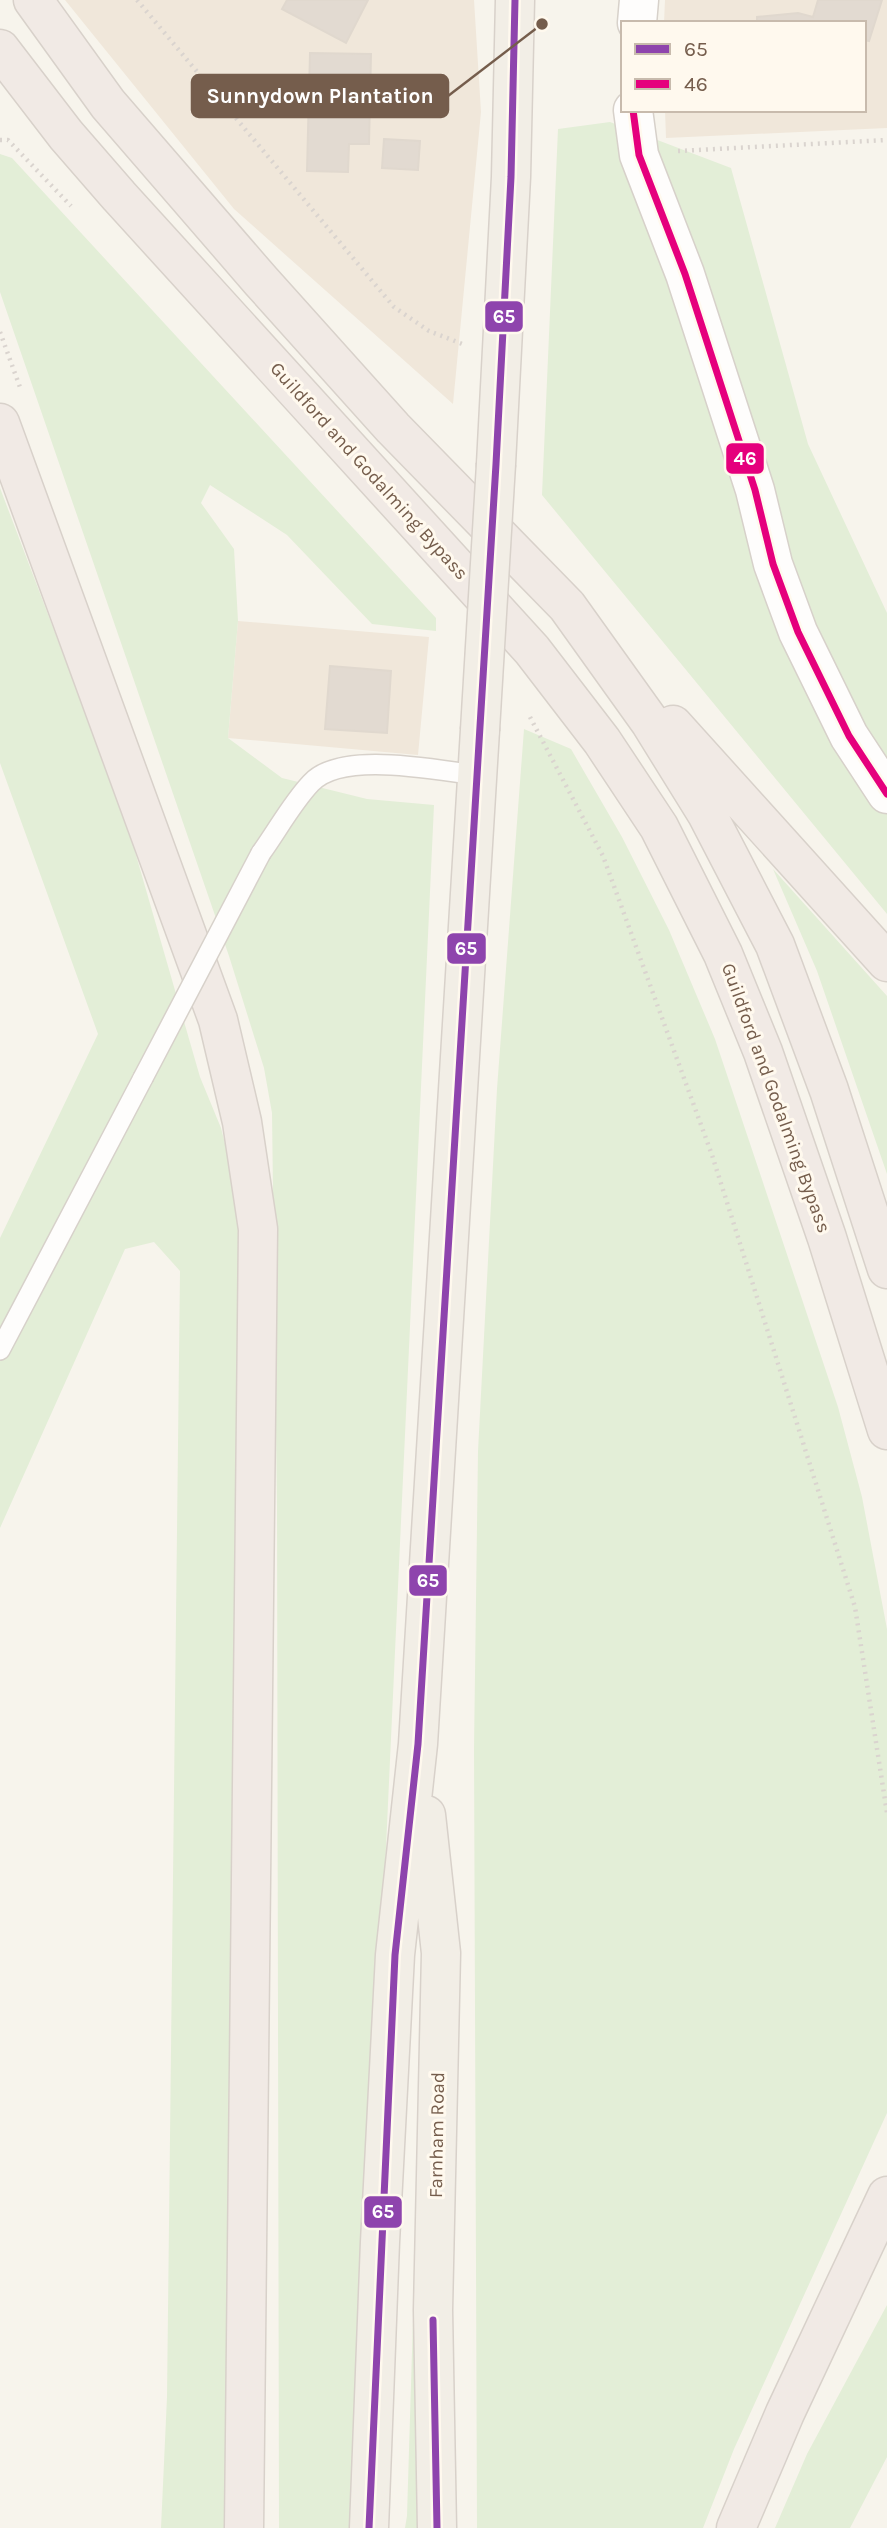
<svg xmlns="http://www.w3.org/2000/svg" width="887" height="2528" font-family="Karla,sans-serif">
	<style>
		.residential { fill: #f0e7da }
		.green { fill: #e3eed7 }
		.building { fill: #e2dad1; stroke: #e0d8ce; stroke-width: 2 }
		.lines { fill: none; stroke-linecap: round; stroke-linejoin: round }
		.lane-casing { stroke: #d7d1ca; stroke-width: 22 }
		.secondary-casing { stroke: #d7d1ca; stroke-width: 41 }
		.primary-casing { stroke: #d8d1ca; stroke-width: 41 }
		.highway-casing { stroke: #d8d1ca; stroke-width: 41 }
		.path { stroke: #dad4cf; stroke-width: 4.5; stroke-dasharray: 2 5; stroke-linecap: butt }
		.lane { stroke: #fefdfc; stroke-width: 19 }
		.secondary { stroke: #fefdfc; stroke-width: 38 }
		.primary { stroke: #f2eee6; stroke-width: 38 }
		.highway { stroke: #f1eae5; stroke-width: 38 }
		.lane-bridge-casing { stroke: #d7d1ca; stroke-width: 22; stroke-linecap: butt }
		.primary-bridge-casing { stroke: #d8d1ca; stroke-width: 41; stroke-linecap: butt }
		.lane-bridge { stroke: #fefdfc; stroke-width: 19 }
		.primary-bridge { stroke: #f2eee6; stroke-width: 38 }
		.bus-1-casing { stroke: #fff9ee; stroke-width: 12 }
		.bus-2-casing { stroke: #fff9ee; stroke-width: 12 }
		.bus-1 { stroke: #8e44ad; stroke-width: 7 }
		.bus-2 { stroke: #e5007d; stroke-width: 7 }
		.labels { text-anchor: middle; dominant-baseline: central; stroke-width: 6; stroke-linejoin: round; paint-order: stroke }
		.street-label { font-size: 19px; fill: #755d4c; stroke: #fff9ee }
		.leader { fill: none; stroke: #755d4c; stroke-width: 2.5 }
		.callout-dot { fill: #755d4c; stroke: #fff9ee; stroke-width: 2.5 }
		.callout { fill: #755d4c; stroke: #755d4c; stroke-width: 2.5 }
		.callout-label { font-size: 21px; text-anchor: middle; font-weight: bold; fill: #fff }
		.line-badge { stroke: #fff9ee; stroke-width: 2.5 }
		.badge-label { font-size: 19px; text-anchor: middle; font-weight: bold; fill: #fff }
	</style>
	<rect width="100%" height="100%" fill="#f7f4ec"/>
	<!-- residential -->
	<path class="residential" d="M65 0H474L481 112 453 404 234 209Z
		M665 0H887V128L666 138 665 110H864V23H664Z
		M238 621 429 637 418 755 228 738Z"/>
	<!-- green -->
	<path class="green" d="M610 122 731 168 808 444 887 613V914L542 495 558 129Z
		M0 154 12 158 436 618V631L372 624 287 535 210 485 201 503 234 549 238 621 228 738 282 778 367 799 434 805 368 2238 358 2528H279L277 1507 272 1113 264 1068 229 956 0 292Z
		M0 488 125 817 200 1077 221 1128 235 1183 242 1230 230 2528H161L167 2397 180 1271 154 1242 125 1249 0 1528V1238L98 1034 0 763Z
		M524 729 571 749 622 837 669 930 715 1039 838 1407 862 1497 887 1629V2113L734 2449 703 2528H477L474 1749 478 1451 497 1089Z
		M773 869 887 996V1174L817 971Z
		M424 1958 427 2528H405L407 2516Z
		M887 2305V2457L850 2528H775L807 2454Z"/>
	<!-- building -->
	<path class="building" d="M287 0H368L346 43 282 9Z
		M818 0H882L869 41 864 40V23H757V17L798 13 813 17Z
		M310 53 371 54 369 144H349L348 172 307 171Z
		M384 139 420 141 418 170 382 168Z
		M330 666 391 671 387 733 325 729Z"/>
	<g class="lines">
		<defs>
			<path id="lane" d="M261 853C277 831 292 803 311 783 341 750 435 770 477 775
				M0 1350 143 1078"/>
			<path id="secondary" d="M637 23 639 0
				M633 110 639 155 685 274 755 490 773 564 798 632 849 736 887 794"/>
			<path id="primary" d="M496 464 511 177 515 0
				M426 1815 441 1953 433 2310 437 2528
				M369 2528 380 2242 395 1955 418 1744 480 730"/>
			<path id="highway" d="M33 0 108 104 261 281 393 428 567 606 650 722 707 814 775 945 829 1090 887 1269
				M0 49 66 135 119 196 532 650 602 741 659 827 723 954 763 1052 827 1238 887 1430
				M0 423 218 1020 242 1122 258 1229 244 2528
				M673 725 887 962
				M736 2528 785 2413 887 2196"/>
		</defs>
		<!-- lane casing -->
		<use href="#lane" class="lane-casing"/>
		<!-- secondary casing -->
		<use href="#secondary" class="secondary-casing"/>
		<!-- primary casing -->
		<use href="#primary" class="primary-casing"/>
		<!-- highway casing -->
		<use href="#highway" class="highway-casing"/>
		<!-- path -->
		<path class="path" d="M137 0 394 307 429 331 465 345
			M0 140H8L71 206
			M678 151 887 140
			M0 332 21 390
			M530 717 603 856 712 1155 855 1607 887 1813"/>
		<!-- lane -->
		<use href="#lane" class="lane"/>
		<!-- secondary -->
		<use href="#secondary" class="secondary"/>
		<!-- primary -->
		<use href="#primary" class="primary"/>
		<!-- highway -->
		<use href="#highway" class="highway"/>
		<defs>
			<path id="lane-bridge" d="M143 1078 261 853"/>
			<path id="primary-bridge" d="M480 730 496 464"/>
		</defs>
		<!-- lane-bridge casing -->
		<use href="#lane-bridge" class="lane-bridge-casing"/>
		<!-- primary-bridge casing -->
		<use href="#primary-bridge" class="primary-bridge-casing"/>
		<!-- lane-bridge -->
		<use href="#lane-bridge" class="lane-bridge"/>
		<!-- primary-bridge -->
		<use href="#primary-bridge" class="primary-bridge"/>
		<defs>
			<path id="bus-1" d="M433 2320 437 2528
				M369 2528 395 1955 418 1744 496 464 511 177 515 0"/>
			<path id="bus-2" d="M633 110 639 155 685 274 755 490 773 564 798 632 849 736 887 794"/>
		</defs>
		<!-- bus-1 casing -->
		<use href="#bus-1" class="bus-1-casing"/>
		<!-- bus-2 casing -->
		<use href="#bus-2" class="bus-2-casing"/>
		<!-- bus-1 -->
		<use href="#bus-1" class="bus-1"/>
		<!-- bus-2 -->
		<use href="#bus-2" class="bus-2"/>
	</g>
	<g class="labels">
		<!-- street labels -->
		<g class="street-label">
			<text transform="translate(369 471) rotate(48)">Guildford and Godalming Bypass</text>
			<text transform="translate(776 1098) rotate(70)">Guildford and Godalming Bypass</text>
			<text transform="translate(437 2135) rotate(-89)">Farnham Road</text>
		</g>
	</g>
	<!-- callouts -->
	<path class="leader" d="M542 24L448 96"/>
	<circle class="callout-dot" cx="542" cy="24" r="7"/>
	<rect class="callout" x="192" y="75" width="256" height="42" rx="7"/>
	<g class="callout-label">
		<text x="320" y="103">Sunnydown Plantation</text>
	</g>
	<g class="line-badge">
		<rect x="484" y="300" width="40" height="33" rx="7" fill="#8e44ad"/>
		<rect x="725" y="442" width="40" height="33" rx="7" fill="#e5007d"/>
		<rect x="446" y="932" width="41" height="33" rx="7" fill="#8e44ad"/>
		<rect x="408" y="1564" width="40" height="33" rx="7" fill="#8e44ad"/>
		<rect x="363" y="2195" width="40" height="34" rx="7" fill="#8e44ad"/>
	</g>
	<g class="badge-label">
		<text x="504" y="323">65</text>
		<text x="745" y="465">46</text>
		<text x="466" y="955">65</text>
		<text x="428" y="1587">65</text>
		<text x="383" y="2218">65</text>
	</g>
	<!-- legend -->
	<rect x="621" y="21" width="245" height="91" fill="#fff9ee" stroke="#c8bbad" stroke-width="2"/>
	<rect x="635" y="44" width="35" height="10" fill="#8e44ad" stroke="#c8bbad" stroke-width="2"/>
	<text x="684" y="56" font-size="21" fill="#755d4c">65</text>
	<rect x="635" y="79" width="35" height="10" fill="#e5007d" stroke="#c8bbad" stroke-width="2"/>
	<text x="684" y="91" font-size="21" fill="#755d4c">46</text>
</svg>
